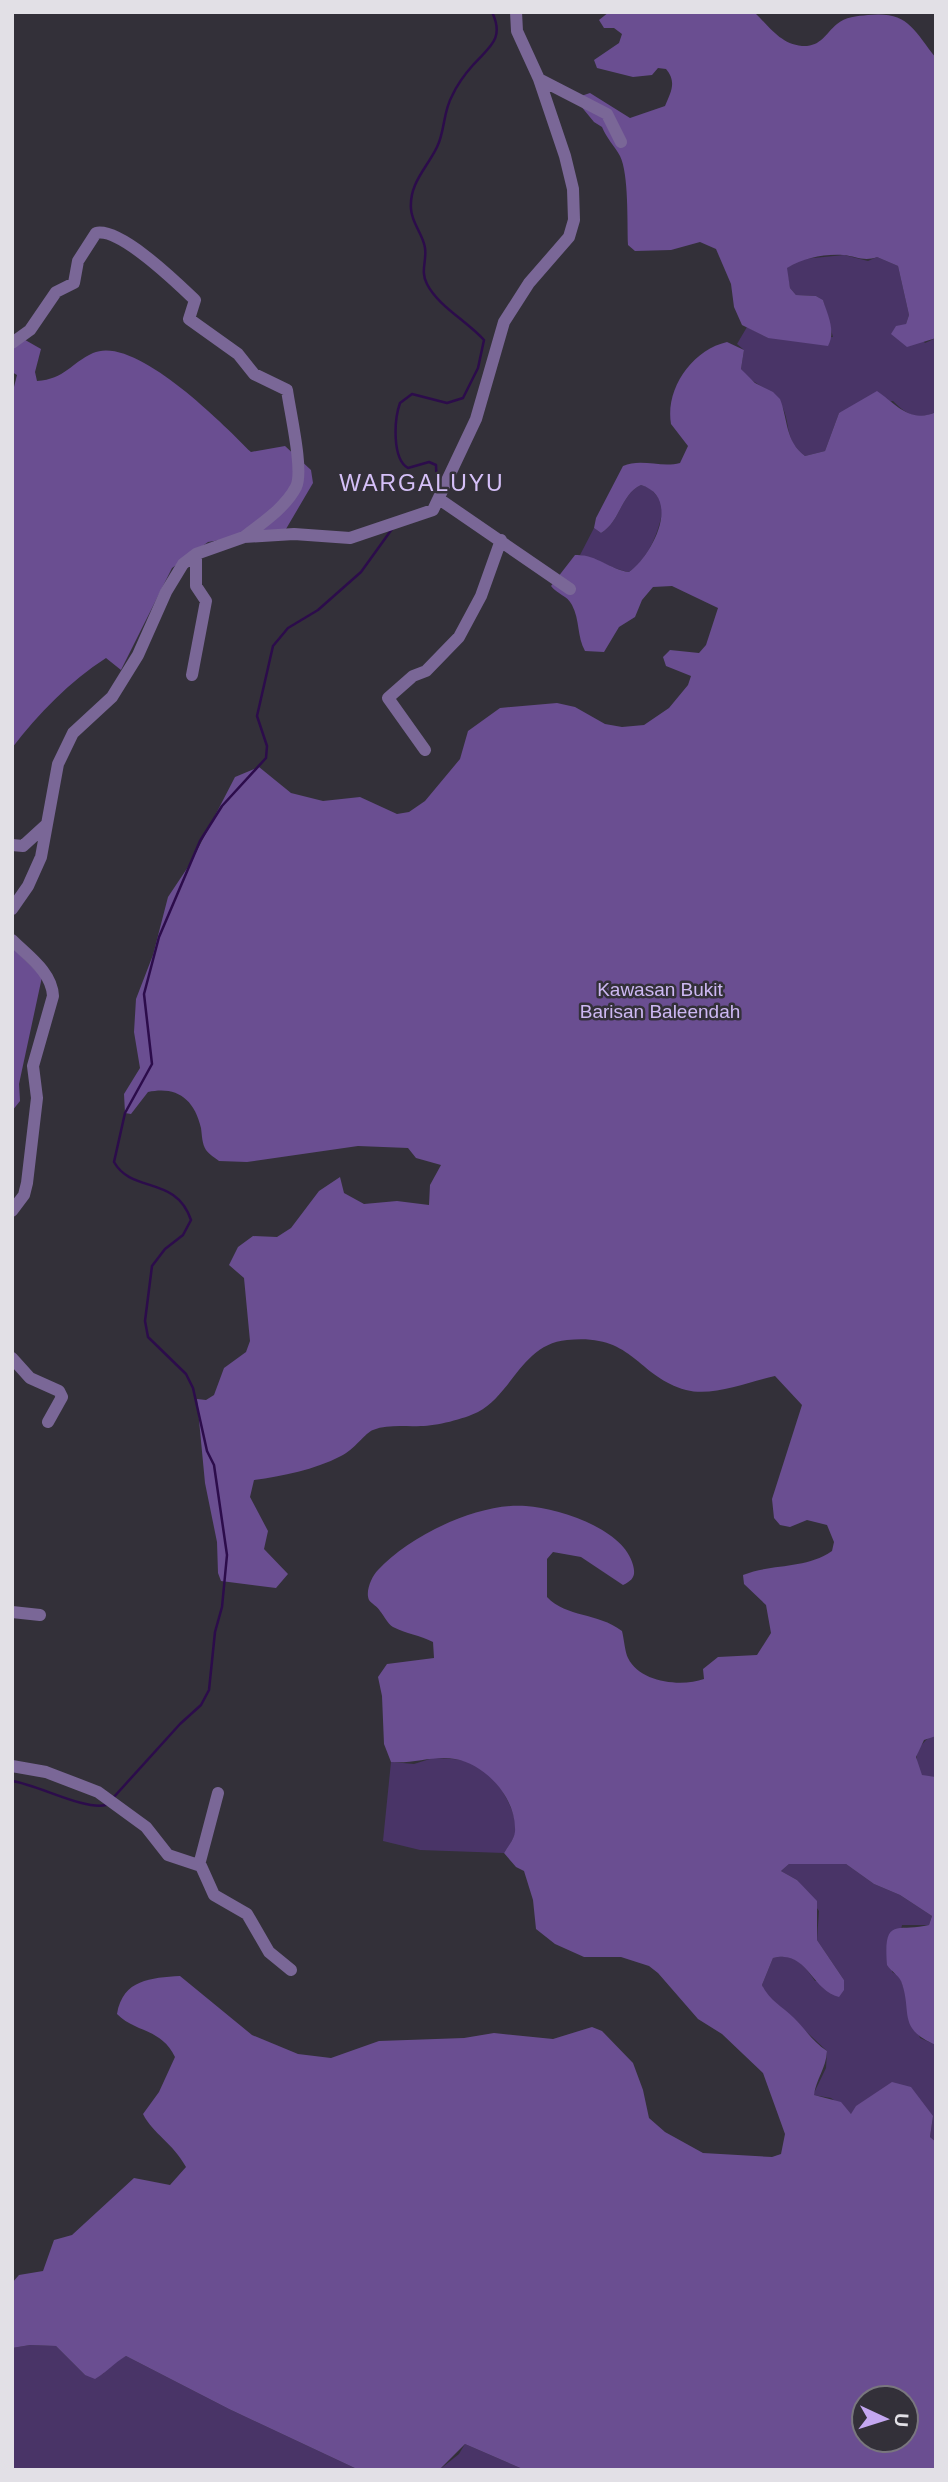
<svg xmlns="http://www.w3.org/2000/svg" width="948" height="2482" font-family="Helvetica,sans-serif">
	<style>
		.green { fill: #493467 }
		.forest { fill: #6a4e91; fill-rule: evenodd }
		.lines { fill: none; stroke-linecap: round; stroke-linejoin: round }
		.stream { stroke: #2c0c4b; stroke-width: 2.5 }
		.minor { stroke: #7a6797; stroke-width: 12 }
		.labels { text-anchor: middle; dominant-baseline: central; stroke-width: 5; stroke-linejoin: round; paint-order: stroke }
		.park-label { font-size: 19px; fill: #cdb8f2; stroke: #333039 }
		.quarter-label { font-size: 23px; letter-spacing: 2px; fill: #d5c0f8; stroke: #333039 }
	</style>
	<rect width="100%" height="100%" fill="#333039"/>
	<!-- green -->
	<path class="green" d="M844 255 868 261 877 257 898 266 909 315 906 324 925 343 936 338V412C917 421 906 414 893 401L839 413 825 451 805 456C784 440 791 424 782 406 773 387 752 386 741 369L744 350 737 344 747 327 768 338 833 337 823 300 816 296 796 295 790 288 786 268 803 259Z
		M641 485 650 488 663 503C662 526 649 559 629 572 611 569 597 558 580 555L594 528 601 533C620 522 621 494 641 485Z
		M933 1735 936 1736V1777L922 1776C912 1758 916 1746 933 1735Z
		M433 1758C447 1759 463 1758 476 1765 495 1774 515 1807 516 1828 516 1837 509 1845 504 1853L420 1850 383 1841 391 1762 414 1764Z
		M789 1864H846L874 1884 900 1895 932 1916 929 1925H902L892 1972 900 1977 920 2038 936 2045V2142L930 2137 933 2116 851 2114 831 2098 813 2095 826 2068 827 2051 766 1994 762 1985 773 1958C795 1953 804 1965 815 1981L844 1980 817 1940 819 1911 797 1880 781 1871Z
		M30 2345 56 2346 85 2375 103 2374 109 2365 126 2356 229 2409 359 2470H12V2348Z
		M465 2444 525 2470H439L459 2454Z"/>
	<!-- forest -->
	<path class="forest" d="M609 12H754C769 26 780 44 802 46 821 47 825 34 837 24 845 17 857 16 868 15 908 11 913 29 936 58V338L907 347 891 334 896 326 906 324 909 315 898 266 877 257C864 262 856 256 843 255 823 254 804 258 787 268L790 288 796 295 816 296 823 300C828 316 836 331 828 346L768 338 742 325 734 307 731 284 716 249 700 242 671 250 635 251 628 245C627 223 629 174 620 156 614 145 607 139 602 127L594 122 580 105 581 96 590 93 630 118 665 106C671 92 677 82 666 69L658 68 652 75 633 77 597 68 594 60 619 43 622 34 614 28H604L599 20Z
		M20 337 41 349 35 372 37 381C65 379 71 363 93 353 135 334 224 425 251 452L285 446 311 470 313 483 286 529 208 542 172 568 121 670 106 658C69 682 39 713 12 748V395L17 375 12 372V339Z
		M727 342 744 350 741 369 755 383 773 392 780 399C788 419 785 441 805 456L825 451 839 413 877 391C896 404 910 424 936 412V1736L924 1740 916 1757 922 1775 936 1777V2045C896 2028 913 2012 901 1981 898 1975 891 1971 887 1965 883 1915 898 1933 929 1925L932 1916 900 1895 874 1884 846 1864H789L781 1871 797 1880 817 1901V1940L844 1980V1990L839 1997C811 1990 807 1949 773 1958L762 1985C769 2000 783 2007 794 2018 806 2030 813 2042 827 2051 826 2069 816 2079 814 2095L841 2102 851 2114 856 2106 892 2082 911 2087 933 2116 930 2137 936 2142V2470H525L465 2444 439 2470H359L229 2409 126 2356C114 2363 107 2372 95 2379L85 2375 56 2346 30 2345 12 2348V2283L19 2275 43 2271 54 2240 72 2235 134 2178 170 2185 186 2167C173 2143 153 2134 143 2114L159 2092 175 2057C161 2028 136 2033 117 2014 123 1979 151 1978 180 1976L252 2035 298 2054 331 2058 379 2041 464 2038 494 2033 553 2039 592 2027 602 2031 633 2063 643 2090 649 2118 665 2132 703 2153 772 2157 781 2154 785 2134 763 2073 722 2034 698 2019 658 1973 649 1966 621 1957H584L555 1944 536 1929 533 1900 524 1871 516 1867 504 1853C509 1845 516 1837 515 1828 515 1797 485 1764 455 1759 435 1755 413 1764 391 1762L384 1744 382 1696 378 1677 387 1664 434 1658 433 1642C420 1635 406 1634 393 1627 387 1623 385 1617 380 1611 378 1607 371 1603 369 1600 365 1591 372 1576 378 1570 409 1536 479 1502 526 1506 559 1508 624 1529 633 1565 636 1576 633 1580 623 1585L581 1557 553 1552 547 1559V1597C567 1618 597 1612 622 1631 624 1639 625 1652 628 1658 640 1683 682 1687 704 1679L703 1669 718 1657 757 1655 771 1633 766 1605 744 1584 743 1575C773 1563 804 1570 832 1551L834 1542 827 1525 807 1520 790 1527 780 1525 774 1518 772 1499 802 1405 775 1376C748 1382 713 1397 686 1390 636 1376 634 1333 567 1340 522 1344 512 1394 478 1412 464 1419 436 1426 421 1426 405 1427 389 1424 373 1430 366 1432 354 1450 341 1456 314 1470 283 1476 254 1480L250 1497 268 1531 264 1549 288 1574 276 1588 221 1581 218 1573 217 1542 205 1483 197 1399 206 1400 214 1395 224 1368 246 1352 250 1341 244 1278 229 1265 238 1247 253 1236 277 1237 291 1228 319 1191 340 1177 344 1193 364 1204 397 1201 429 1205 430 1185 441 1165 416 1158 408 1148 358 1146 247 1162 219 1161C215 1158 209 1154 206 1150 202 1144 202 1135 201 1128 194 1098 176 1086 148 1092L131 1114 125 1113 124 1094 140 1068 134 1032 136 999 153 955 168 897 190 864 235 777 259 767 291 793 323 801 360 797 397 814 409 812 425 801 460 759 468 731 500 708 557 703 575 707 605 724 622 727 644 725 669 708 688 685 691 676 666 666 663 657 670 650 699 653 706 645 718 608 672 586 653 587 642 600 635 617 619 627 604 652 585 651C577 637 580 620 572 605 567 595 558 595 551 586L575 555C596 554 609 569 629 572 651 557 683 498 641 485 621 494 620 522 601 533L594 528 596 518 623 466C641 458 661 468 680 463L688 446 671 424C665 389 692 350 727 342ZM864 2398H906V2440H864Z
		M12 947 42 977 19 1084 20 1101 12 1111Z"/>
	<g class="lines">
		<!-- stream -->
		<path class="stream" d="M437 490 436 465 429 462 408 468C392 459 394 420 400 403L412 394 447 403 463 398 478 368 484 340C467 321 438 306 427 284 420 271 427 261 425 248 423 234 412 224 411 209 409 183 427 168 437 147 445 131 443 112 452 96 457 85 465 74 473 65 489 47 505 39 492 12
			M12 1781C39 1785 83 1810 106 1805
			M113 1798 180 1724 201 1705 209 1690 215 1632 222 1607 227 1555 214 1465 207 1451 193 1388 186 1374 148 1337 145 1321 152 1266 165 1249 183 1235 191 1220C176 1175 132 1194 114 1162L125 1113 152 1064 144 994 159 937 200 841 222 806 266 758 267 746 257 716 273 646 288 628 318 610 361 572 392 529"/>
		<!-- minor -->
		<path class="minor" d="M539 79 607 114 621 142
			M12 343 30 330 56 292 74 283 78 261 96 233C120 227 177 283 195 300L189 319 238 354 254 374 287 390C290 412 304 471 296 487 285 508 262 523 244 537
			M439 499 570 589
			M192 675 206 601 196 586V554
			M425 750 388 698 413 676 426 671 459 637 481 596 501 540
			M12 845 23 846 46 825
			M12 909 28 886 41 857 58 764 73 733 112 697 138 655 166 592 183 564 196 554 244 537 294 534 350 538 433 510 476 419 504 322 529 283 569 237 574 220 573 189 565 156 539 79 517 31 516 12
			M12 940C28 956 52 972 53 996L33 1066 37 1098 27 1183 24 1195 12 1211
			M12 1358 30 1378 59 1391 62 1397 48 1422
			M12 1612 40 1615
			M12 1766 46 1772 98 1792 146 1827 168 1855 201 1866 214 1895 247 1914 269 1952 291 1970
			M199 1865 218 1793"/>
	</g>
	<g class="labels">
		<!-- park labels -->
		<g class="park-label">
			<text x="660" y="989">Kawasan Bukit<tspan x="660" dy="22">Barisan Baleendah</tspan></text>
		</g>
		<!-- quarter labels -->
		<g class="quarter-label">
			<text x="422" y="483">WARGALUYU</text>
		</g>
	</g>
	<!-- border -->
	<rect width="948" height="2482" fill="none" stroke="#e2e0e6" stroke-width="28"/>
	<!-- north arrow -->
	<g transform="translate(885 2419) rotate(94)"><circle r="33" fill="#333039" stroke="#79767e" stroke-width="2"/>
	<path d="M0-5L12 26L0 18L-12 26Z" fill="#c4a7f1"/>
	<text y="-10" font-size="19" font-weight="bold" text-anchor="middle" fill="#e2e0e6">U</text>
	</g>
</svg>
